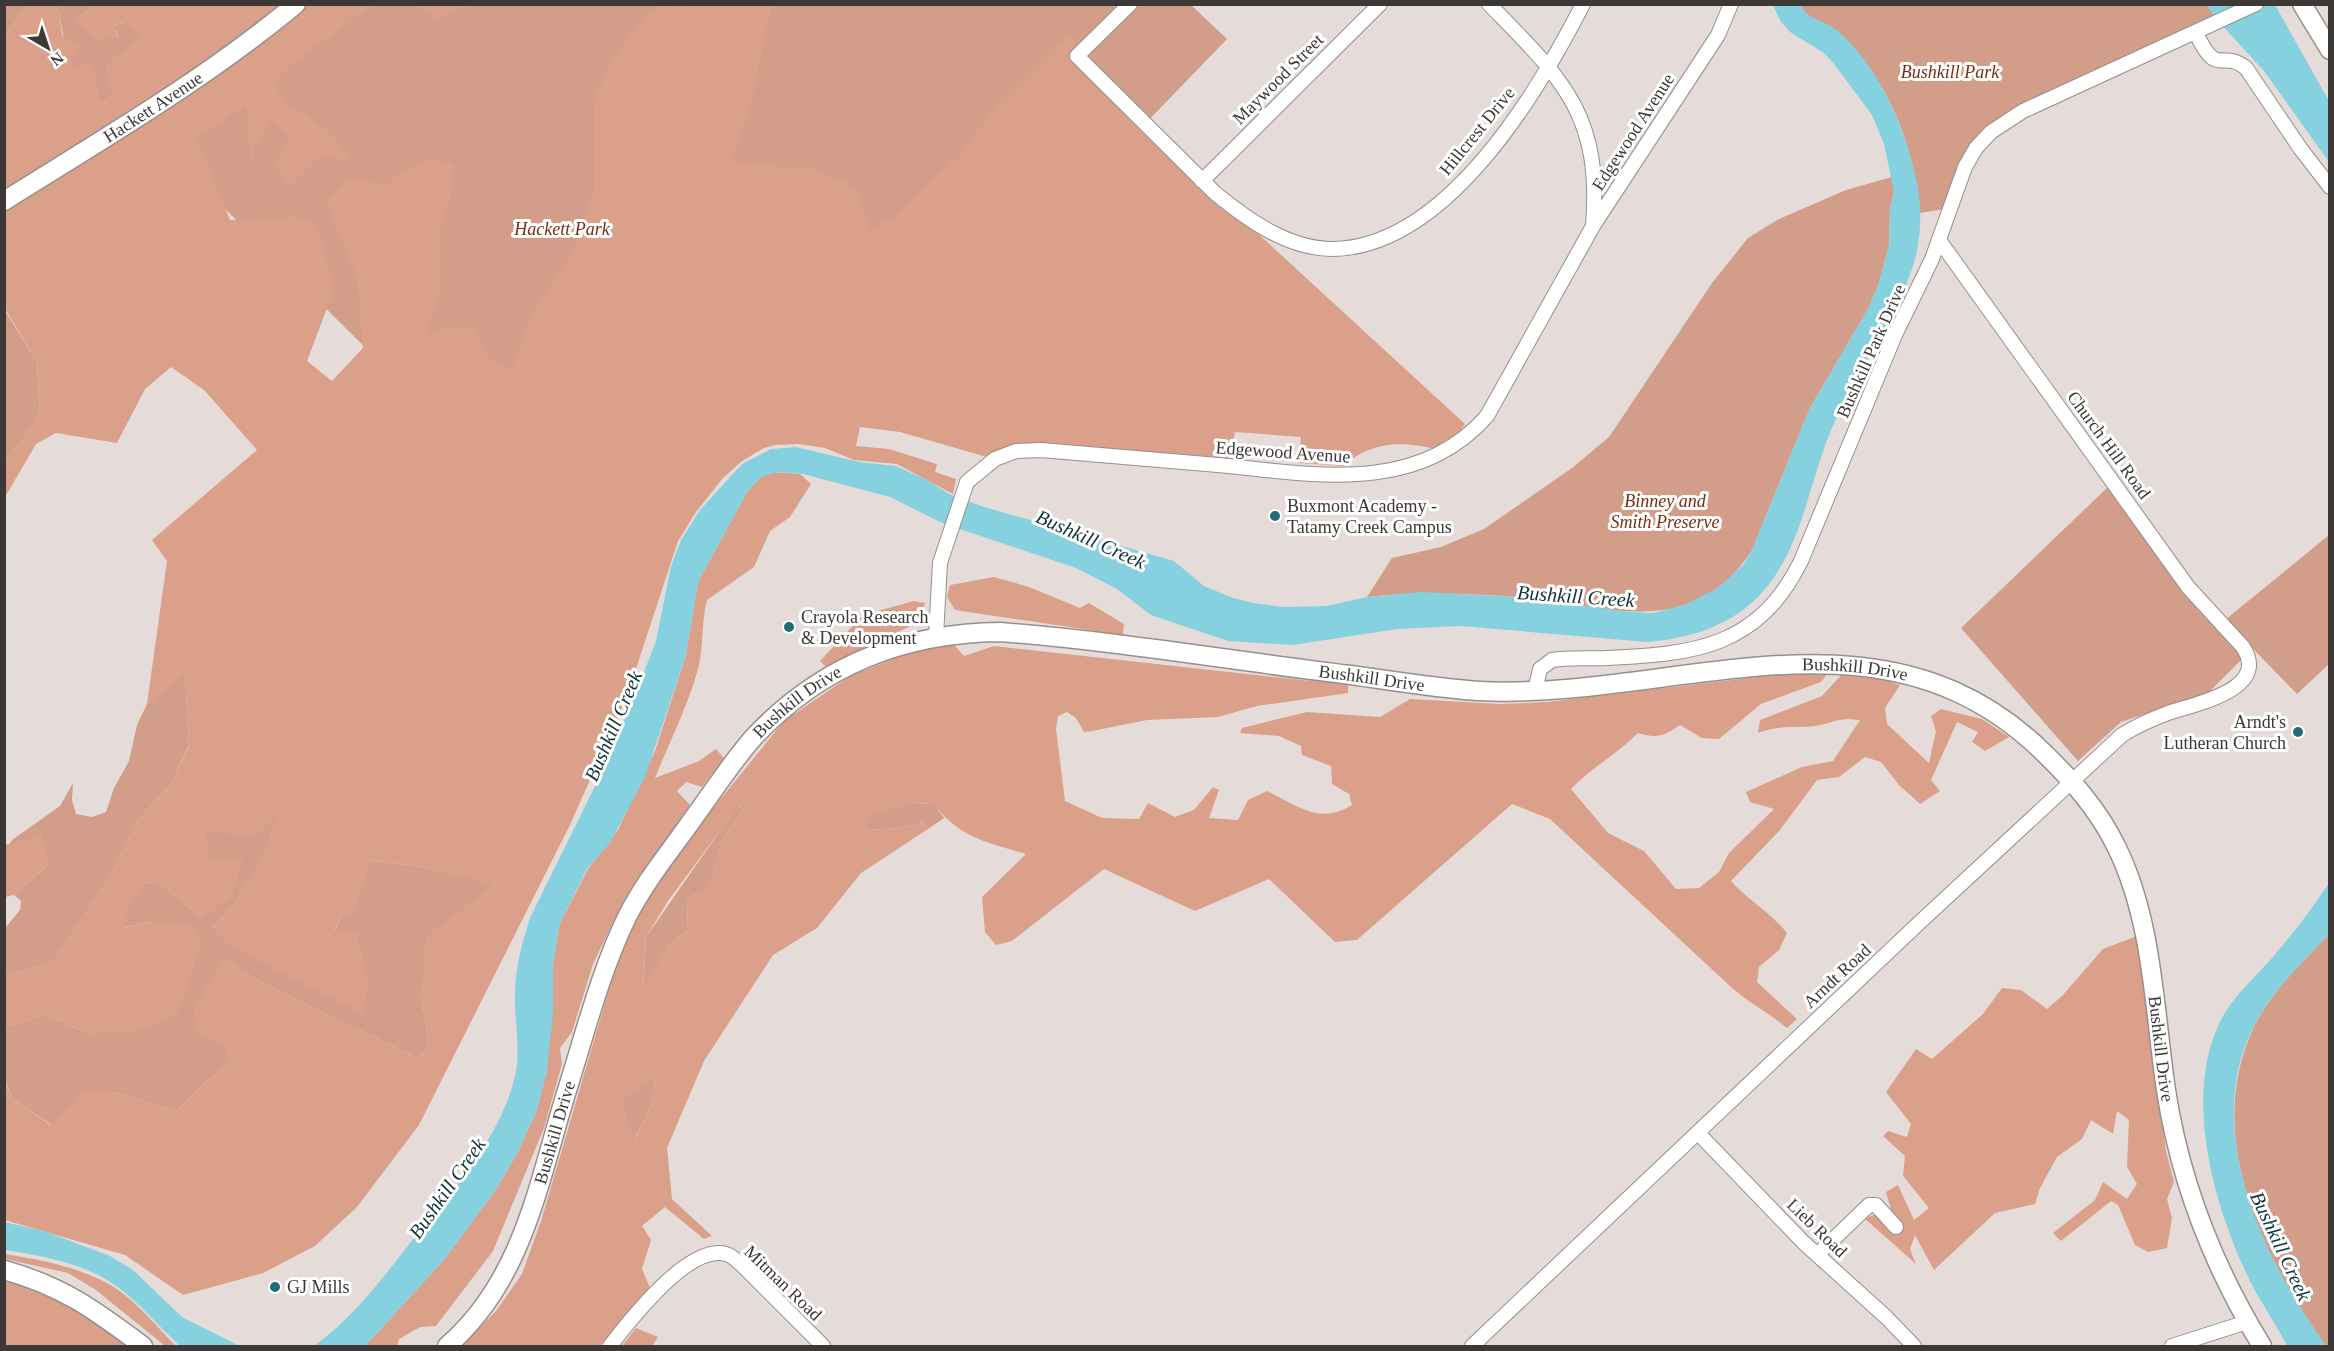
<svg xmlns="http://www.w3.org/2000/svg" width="2334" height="1351" font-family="'Times New Roman',serif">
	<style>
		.green { fill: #d29e89 }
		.forest { fill: #daa089; fill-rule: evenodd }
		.water { fill: #86d1e0 }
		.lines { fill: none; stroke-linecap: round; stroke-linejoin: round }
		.minor-casing { stroke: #978f8c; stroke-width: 16 }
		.major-casing { stroke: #978f8c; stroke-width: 21 }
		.minor { stroke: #fff; stroke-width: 14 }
		.major { stroke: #fff; stroke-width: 18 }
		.poi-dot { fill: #236b78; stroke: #fff; stroke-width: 2 }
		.labels { text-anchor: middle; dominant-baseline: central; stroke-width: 6; stroke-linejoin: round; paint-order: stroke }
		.park-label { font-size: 18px; font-style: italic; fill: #763011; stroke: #fff }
		.street-label { font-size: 18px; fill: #3b3836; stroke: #fff }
		.poi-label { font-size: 18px; fill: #3b3836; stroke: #fff; text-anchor: start }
		.water-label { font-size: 20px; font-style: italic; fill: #0c3138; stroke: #fff }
	</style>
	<rect width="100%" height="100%" fill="#e5dcd9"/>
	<!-- green -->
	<path class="green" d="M1190 4 1227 39 1142 127 1055 71 641 461 378 360 149 134 296 5Z
		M2207 4 2215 17 2002 117 1945 209 1920 213C1915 148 1889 82 1843 36 1829 22 1810 23 1800 5Z
		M5 5H27L5 36Z
		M55 5H94L76 20 119 37 113 25 125 23 143 35 108 82 114 96 101 103 69 69 59 11Z
		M1892 177 1894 192 1890 209 1889 246 1878 286 1868 309 1810 408 1752 550C1693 643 1603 605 1514 597 1465 593 1416 592 1367 597L1392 558 1441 547 1484 529 1572 468 1609 437 1712 283 1748 238 1777 220 1846 190Z
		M4 309 37 362 40 413 24 439 5 460Z
		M2110 485 2197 606 2243 658 2208 693 2121 722 2078 761 1961 628Z
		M2329 535V664L2297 694 2225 620Z
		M185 670 189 745 170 786 138 820 110 877 53 962 5 976V928L20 910 21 901 14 895 49 864 40 836 9 845 12 840 60 806 73 783 72 800 76 814 92 817 106 812 114 788 129 761 137 725 147 704Z
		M911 803 934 804 944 818 928 829 923 822 902 828 866 830 870 813Z
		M738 805 743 809 722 842 709 887 687 899 688 930 669 945 643 990 646 937Z
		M281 810C264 854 247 896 212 928L335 931 341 915 353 913 370 860 428 868 495 884 465 908 421 994 429 1043 419 1059 257 980 223 958 225 1045 231 1062 209 1079 177 1111 110 1091 52 1125 12 1099 5 1080V1028L45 1014 89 1034 190 973 201 943 149 922 124 928 127 909 145 883 157 881 202 918 209 859 205 830 224 832Z
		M2329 934 2330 1346H2326C2263 1258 2203 1137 2253 1029 2270 992 2302 963 2329 934Z
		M654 1077C657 1100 645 1121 633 1140L622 1107 623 1099Z"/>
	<!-- forest -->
	<path class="forest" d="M684 4H772L752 98 732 163 814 169 855 187 869 229 893 218 958 157 1000 101 1059 42 1070 36 1075 38 1074 51 1142 127 1465 424 1458 434 1436 449C1400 441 1372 441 1343 466L1298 463 1301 437 1235 432 1229 458 1030 443 987 457 900 432 860 427 856 446 889 449 937 464 935 472 956 479 953 494 897 464 854 460 825 448 798 444 775 445 764 448 742 461 723 478 696 512 678 541 627 696 570 825 419 1125 357 1207 315 1246 263 1273 183 1295 125 1255 5 1220 4 1080 12 1099 51 1125 83 1089 110 1091 177 1111 209 1079 231 1062 225 1045 198 1036 194 1009 223 958 257 980 419 1059 429 1043 421 994 426 936 494 885 428 868 370 860 353 913 341 915 335 930 357 933 368 985 363 1014 233 948 212 928C247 896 263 855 280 812L254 838 206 830 209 858H243L232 897 202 918 157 881 145 883 127 910 125 928 149 922 192 923 201 943 179 1011 139 1031 89 1034 45 1014 5 1028V976L53 962 110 877 138 820 170 786 189 746 185 671 147 704 167 561 152 540 257 450 204 390 171 367 145 389 117 443 56 433 36 444 5 497V460L24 439 40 413 37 362 5 309V212L173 104 308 5H372L288 67 275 83 283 102C309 113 337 136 351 161L321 156 289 186 276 164 289 136 272 118 250 160 246 105 197 139 230 220 296 217 316 225 335 287 307 361 332 381 363 348 357 277 326 202 341 185 354 177 385 186 398 173 431 158 453 164 451 193 440 230V293L426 334 445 326 475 330 489 357 511 370 533 312 579 241 594 187V100L613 58 648 13 660 5 683 7Z
		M27 5H55L59 10 62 35 80 46 69 68 92 63 101 103 114 96 108 82 106 64 143 35 124 23 113 25 119 38 97 39 76 20 94 5H282C196 75 99 132 5 190V36Z
		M415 5H469L436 20Z
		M773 472 800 474 811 484 790 517 770 531 754 567 707 600C701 623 704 645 698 669 688 706 669 743 655 778L699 761 716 749 724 758 702 787 686 782 677 791 690 805 618 912 593 964 572 1032 560 1048 562 1064 544 1128 493 1251 436 1326 420 1327 399 1339 397 1346H365L444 1260 495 1191 518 1152 536 1112 547 1071 553 963 560 923 588 869 618 830 655 751 686 655 698 582 747 492 761 477Z
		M994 577 1029 587 1080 608 1089 603 1124 624 1123 635 955 610 947 597 950 585Z
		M914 601 925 603 919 622 826 667 820 661 863 615Z
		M952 643 964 656 994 646 1348 685V693L1257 706 1218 717 1147 720 1092 731 1084 732 1076 718 1067 712 1058 716 1056 729 1065 801 1102 818 1139 819 1148 803 1175 817 1194 810 1213 787 1219 790 1209 818 1238 820 1248 800 1267 791C1298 806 1319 825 1352 805L1349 794 1332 784 1331 766 1302 755 1301 746 1279 736 1240 733 1242 728 1307 712 1380 717 1410 699 1500 704 1547 702 1824 669 1828 673 1821 682 1761 704 1719 739 1702 738 1680 725C1664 736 1657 739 1638 733 1617 754 1591 768 1571 789L1608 833 1644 851 1676 889 1699 888 1719 872 1729 853 1774 809 1750 802 1746 792 1802 767 1833 761 1860 720C1836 717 1835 723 1814 726 1793 728 1779 725 1758 733L1760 720 1822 696 1843 673 1855 671 1900 685 1885 708 1887 724 1929 763 1936 731 1931 716 1941 709 1982 719 2009 737 1985 751 1972 742 1978 732 1957 722 1931 780 1940 791 1920 804 1899 785 1881 762 1865 757 1839 777 1817 780 1780 830 1731 881C1748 900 1771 913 1787 933L1779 950 1759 967 1757 982 1797 1019 1787 1028C1769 1013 1749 1003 1731 987L1550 819 1512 804 1357 940 1335 942 1269 879 1195 911 1104 869 1012 941 996 945 985 932 982 897 1026 854C989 843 958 837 934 804L911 803 871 813 866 830 902 828 923 822 928 829 861 873 817 928 773 955 704 1061 667 1148 672 1199 712 1236 704 1239 665 1207 642 1226 651 1240 642 1269 650 1288 600 1346H461L496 1311 522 1274 541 1221 626 931 678 851 784 721 850 676 913 651ZM739 805 743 809 722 842 709 887 687 899 688 930 669 945 643 988 646 937 668 901ZM654 1078C657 1100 645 1121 634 1139L622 1107 624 1099Z
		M40 836 49 864 14 895 5 897V845Z
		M2137 936 2166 1151 2174 1182 2167 1199 2172 1218 2167 1248 2148 1252 2135 1245 2118 1205 2111 1201 2061 1241 2053 1233 2095 1200 2103 1182 2127 1199 2137 1184 2127 1167 2129 1120 2117 1111 2113 1134 2091 1120 2082 1139 2057 1157 2040 1188 2035 1204 1995 1213 1934 1270 1915 1235 1910 1249 1916 1264 1864 1218 1891 1210 1886 1192 1898 1185 1914 1220 1929 1208 1903 1176 1905 1156 1883 1136 1888 1131 1907 1137 1911 1124 1886 1092 1916 1049 1932 1059 1983 1014 2002 988 2021 990 2047 1009 2062 996 2103 949Z
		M4 1254C38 1259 73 1266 103 1281 132 1295 154 1324 176 1346H165L96 1290 68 1273 5 1259Z
		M4 1281C52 1291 91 1320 130 1346H5Z
		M636 1328 658 1337 652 1346H622Z"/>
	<!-- water -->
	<path class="water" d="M1773 5H1800C1810 22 1826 20 1839 32 1881 69 1908 135 1918 188 1922 215 1921 243 1912 269 1893 323 1860 368 1836 419 1808 478 1804 553 1755 600 1725 628 1686 639 1647 642L1461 626 1397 629 1293 645 1228 641 1151 615 1117 589 1076 568 942 523 890 497 803 474 778 472 761 477 747 492 698 582 686 655 645 777 610 843 587 869 560 923 553 963V1014L547 1071 536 1112 518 1152 495 1191 444 1260 365 1346H314C355 1317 387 1272 418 1233 455 1186 499 1139 514 1080 522 1051 514 1023 515 994 515 968 522 943 530 918L602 772 633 700 656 641 671 566 681 540 700 510 742 464 771 449 796 447 859 462 896 466 927 480 949 494 984 507 1174 561 1204 586 1233 598 1254 603 1284 607 1326 606 1367 597 1422 592 1515 597 1632 612 1653 613 1685 605 1718 588 1744 564 1752 550 1810 408 1868 309 1878 286 1889 246 1890 209 1894 192 1884 144 1872 115 1834 64 1824 53 1790 32 1781 22Z
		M2207 5H2275L2329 101V162L2264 71 2219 22Z
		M2329 883V934C2307 958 2282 981 2264 1009 2193 1116 2261 1255 2326 1346H2287C2277 1326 2264 1307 2253 1287 2215 1212 2178 1089 2226 1011 2240 989 2261 972 2277 952 2296 930 2313 907 2329 883Z
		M4 1222 44 1231 110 1256 133 1270 182 1317 240 1346H180C158 1326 139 1302 115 1285 83 1263 43 1256 5 1250Z"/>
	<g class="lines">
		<defs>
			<path id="minor" d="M1130 4 1077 56 1215 193C1248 220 1288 249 1333 249 1446 247 1537 94 1583 4
				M1489 4C1561 78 1602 113 1593 225
				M2196 33C2218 80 2221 48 2246 68L2300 148 2330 187
				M1202 181 1380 4
				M936 636 940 563 967 482 995 459 1016 451 1041 450C1100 455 1159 460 1218 465 1311 474 1417 496 1487 416L1593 226 1718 35 1731 4
				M1535 691 1540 669 1552 660C1570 657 1589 659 1607 658 1694 654 1758 648 1801 561L1895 335 1932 259 1965 167 1976 148 1991 132 2023 111 2256 4
				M1698 1133 1804 1243 1886 1317 1914 1346
				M1817 1255 1869 1205H1876L1896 1227
				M610 1346C630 1320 689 1244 726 1254 731 1255 736 1260 741 1264L823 1346
				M1472 1346 1919 923 2122 735C2136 726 2152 719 2168 713 2194 704 2271 690 2243 647L2188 587 1939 240
				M2172 1346 2247 1322"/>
			<g id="major">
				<path d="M2302 4 2330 50"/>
				<path id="s1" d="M4 201C103 139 206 79 296 4"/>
				<path d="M4 1270C63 1286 96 1311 143 1346"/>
				<path id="s2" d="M447 1346C524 1280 539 1179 568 1087 586 1030 601 970 627 917 645 881 672 849 695 816 714 790 732 762 753 738 820 666 902 633 1000 632 1117 641 1234 661 1351 675 1394 681 1436 688 1479 691 1673 701 1879 593 2042 751 2071 779 2098 809 2116 846 2153 920 2154 1009 2166 1090 2180 1182 2213 1266 2262 1346"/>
			</g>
		</defs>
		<!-- minor casing -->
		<use href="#minor" class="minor-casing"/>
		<!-- major casing -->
		<use href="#major" class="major-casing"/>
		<!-- minor -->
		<use href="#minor" class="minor"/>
		<!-- major -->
		<use href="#major" class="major"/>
	</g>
	<!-- markers -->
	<g class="poi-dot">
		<circle cx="1275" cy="516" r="6"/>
		<circle cx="789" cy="627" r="6"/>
		<circle cx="2298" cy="732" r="6"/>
		<circle cx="275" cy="1287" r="6"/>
	</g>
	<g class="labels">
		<!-- park labels -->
		<g class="park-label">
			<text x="1950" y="72">Bushkill Park</text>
			<text x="562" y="229">Hackett Park</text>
			<text x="1665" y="501">Binney and<tspan x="1665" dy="21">Smith Preserve</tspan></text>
		</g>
		<!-- street labels -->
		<g class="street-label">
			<text transform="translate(1278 79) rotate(-45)">Maywood Street</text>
			<text stroke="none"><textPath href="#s1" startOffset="176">Hackett Avenue</textPath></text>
			<text transform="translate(1477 131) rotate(-51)">Hillcrest Drive</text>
			<text transform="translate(1633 132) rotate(-57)">Edgewood Avenue</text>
			<text transform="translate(1871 351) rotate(-66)">Bushkill Park Drive</text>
			<text transform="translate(2109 445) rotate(54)">Church Hill Road</text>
			<text transform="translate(1283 452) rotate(4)">Edgewood Avenue</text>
			<text stroke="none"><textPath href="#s2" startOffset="1827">Bushkill Drive</textPath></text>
			<text stroke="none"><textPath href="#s2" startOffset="1341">Bushkill Drive</textPath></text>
			<text stroke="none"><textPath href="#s2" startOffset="747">Bushkill Drive</textPath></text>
			<text transform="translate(1837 976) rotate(-43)">Arndt Road</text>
			<text stroke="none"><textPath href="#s2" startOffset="2366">Bushkill Drive</textPath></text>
			<text stroke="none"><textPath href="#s2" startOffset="243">Bushkill Drive</textPath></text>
			<text transform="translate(1817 1228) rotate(44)">Lieb Road</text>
			<text transform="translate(783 1283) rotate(44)">Mitman Road</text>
		</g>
		<!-- poi labels -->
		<g class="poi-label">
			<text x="1287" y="506">Buxmont Academy -<tspan x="1287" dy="21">Tatamy Creek Campus</tspan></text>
			<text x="801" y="617">Crayola Research<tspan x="801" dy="21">&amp; Development</tspan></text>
			<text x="2286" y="722" text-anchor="end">Arndt's<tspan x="2286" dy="21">Lutheran Church</tspan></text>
			<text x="287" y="1287">GJ Mills</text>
		</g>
		<!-- water labels -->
		<g class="water-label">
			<text transform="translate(1091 539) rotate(24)">Bushkill Creek</text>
			<text transform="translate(1576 596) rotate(4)">Bushkill Creek</text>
			<text transform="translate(613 726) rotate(-67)">Bushkill Creek</text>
			<text transform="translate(447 1188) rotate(-55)">Bushkill Creek</text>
			<text transform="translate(2281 1246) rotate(65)">Bushkill Creek</text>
		</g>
	</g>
	<!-- border -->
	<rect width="2334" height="1351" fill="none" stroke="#3b3836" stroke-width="12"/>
	<!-- north arrow -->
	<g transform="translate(48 48) rotate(141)" stroke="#ffffff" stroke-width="4.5" paint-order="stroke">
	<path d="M0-4.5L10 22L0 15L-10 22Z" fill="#3b3836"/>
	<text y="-9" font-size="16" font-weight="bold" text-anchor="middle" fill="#3b3836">N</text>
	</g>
</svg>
